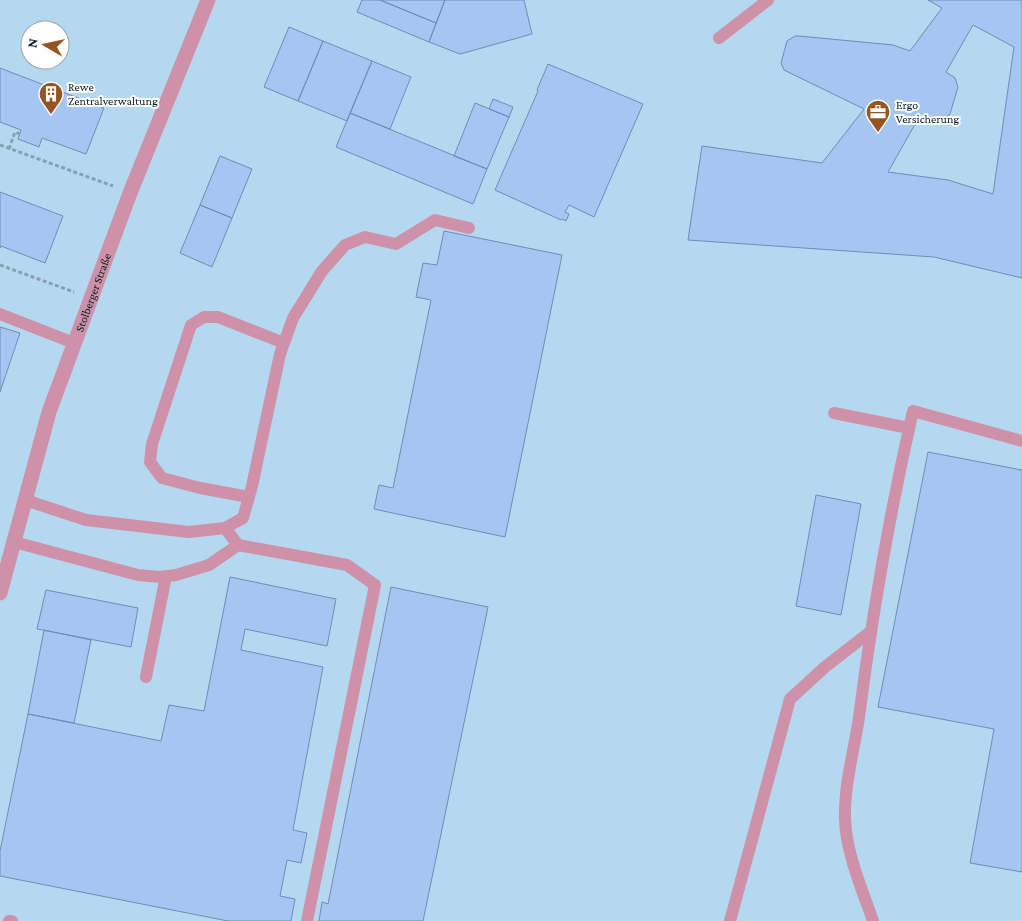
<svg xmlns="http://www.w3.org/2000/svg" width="1022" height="921" font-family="'Crimson Pro',serif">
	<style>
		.built { fill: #b4d8ef; fill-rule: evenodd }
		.building { fill: #a5c6f1; stroke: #6d8db7; fill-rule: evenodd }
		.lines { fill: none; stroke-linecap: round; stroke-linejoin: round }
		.path { stroke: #85a1b3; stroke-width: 3; stroke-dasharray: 4 2.5; stroke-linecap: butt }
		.service { stroke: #cf91a8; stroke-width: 12 }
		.tertiary { stroke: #cf91a8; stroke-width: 15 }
		.labels { text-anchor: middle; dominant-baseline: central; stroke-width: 4; stroke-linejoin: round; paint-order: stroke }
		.poi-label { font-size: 12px; fill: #091f2c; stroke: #fff; text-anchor: start }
		.street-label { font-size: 12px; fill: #091f2c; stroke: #fff }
	</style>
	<rect width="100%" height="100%" fill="#c8e8fd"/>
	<!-- built -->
	<path class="built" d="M0 0H1022V921H0ZM30 30H60V60H30Z"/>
	<!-- building -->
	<path class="building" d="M362 0H380L436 23 429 42 357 12Z
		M380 0H445L436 23Z
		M445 0H524L532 34 460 54 429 42Z
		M928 0H1022V278L934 257 688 240 702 146 822 163 864 109 784 70 781 63 787 41 795 36H799L893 45 910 51 942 8ZM973 25 1014 47 993 194 948 180 888 172 918 119H943L950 114 958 87 955 78 946 72Z
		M289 27 323 41 298 101 264 87Z
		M323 41 372 61 347 121 298 101Z
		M372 61 411 77 390 129 350 113Z
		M548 64 643 104 594 217 569 205 565 212 569 214 566 221 562 219 561 220 495 190 538 91 537 90Z
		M0 68 104 108 86 154 42 138 39 147 18 139 21 130 0 122Z
		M493 99 513 107 509 117 489 109Z
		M475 103 509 117 487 169 454 156Z
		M350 113 487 169 473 204 336 147Z
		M220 156 252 169 232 218 200 205Z
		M0 192 63 216 45 263 1 246 0 248Z
		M200 205 232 218 212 267 180 253Z
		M444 231 562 255 505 537 374 509 379 485 393 488 431 300 416 297 423 263 437 265Z
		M0 327 20 333 0 392Z
		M928 452 1022 470V872L970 863 994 729 878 707Z
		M816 495 861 504 841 615 796 606Z
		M230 577 336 599 327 646 245 629 241 650 323 667 293 830 307 833 301 863 287 860 280 896 295 899 291 921H228L0 876V851L28 714 161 741 169 705 204 711Z
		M391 587 488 607 423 921H319L322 902 328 904Z
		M46 590 138 608 131 647 37 629Z
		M44 630 91 640 74 723 28 714Z"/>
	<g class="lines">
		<!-- path -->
		<path class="path" d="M0 145 113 186
			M9 149 15 132 20 134
			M0 265 74 292"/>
		<!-- service -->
		<path class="service" d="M719 38 768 0
			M0 314 74 343
			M834 413 909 428
			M249 497 200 488 162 478 150 462 152 444 191 325 204 317H218L284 343
			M25 500 86 520 189 532 225 528 243 518 252 486 280 354 293 318 322 271 345 245 365 237 396 244 435 220 469 228
			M225 528 238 545 347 565 375 585 307 921
			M14 542 138 575 160 577 176 575 209 565 238 545
			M146 677 166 576
			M9 921H12
			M730 921 790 699 825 667 870 632
			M873 921C862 889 846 853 845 819 844 785 854 751 859 717 872 616 890 511 913 411L1022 441"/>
		<!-- tertiary -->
		<path class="tertiary" id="s1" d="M0 593 49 412 130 193 208 0"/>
	</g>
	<!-- icons -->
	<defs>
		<symbol id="building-pin" viewBox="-11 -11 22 30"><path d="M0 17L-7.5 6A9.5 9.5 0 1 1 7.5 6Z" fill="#955420" stroke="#fff"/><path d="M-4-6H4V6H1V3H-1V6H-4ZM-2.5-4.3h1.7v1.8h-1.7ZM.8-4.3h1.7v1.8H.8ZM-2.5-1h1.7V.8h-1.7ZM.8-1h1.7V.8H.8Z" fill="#fff"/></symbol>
		<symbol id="office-pin" viewBox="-11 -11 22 30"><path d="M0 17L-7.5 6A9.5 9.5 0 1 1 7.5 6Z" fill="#955420" stroke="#fff"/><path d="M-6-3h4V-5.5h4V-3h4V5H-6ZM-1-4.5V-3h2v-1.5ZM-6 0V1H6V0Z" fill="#fff"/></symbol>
	</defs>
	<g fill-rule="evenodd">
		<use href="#building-pin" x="37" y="80" width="28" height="38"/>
		<use href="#office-pin" x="864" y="98" width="28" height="38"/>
	</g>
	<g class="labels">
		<!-- poi labels -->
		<g class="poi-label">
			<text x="68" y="87">Rewe<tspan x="68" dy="14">Zentralverwaltung</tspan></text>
			<text x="896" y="105">Ergo<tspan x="896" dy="14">Versicherung</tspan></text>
		</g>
		<!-- street labels -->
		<g class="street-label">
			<text stroke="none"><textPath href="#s1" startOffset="315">Stolberger Straße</textPath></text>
		</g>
	</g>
	<!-- north arrow -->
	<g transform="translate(45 45) rotate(279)"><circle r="24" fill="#ffffff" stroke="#9da5ab"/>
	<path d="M0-4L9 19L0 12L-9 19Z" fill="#955420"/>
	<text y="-8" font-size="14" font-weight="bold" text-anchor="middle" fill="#091f2c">N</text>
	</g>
</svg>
